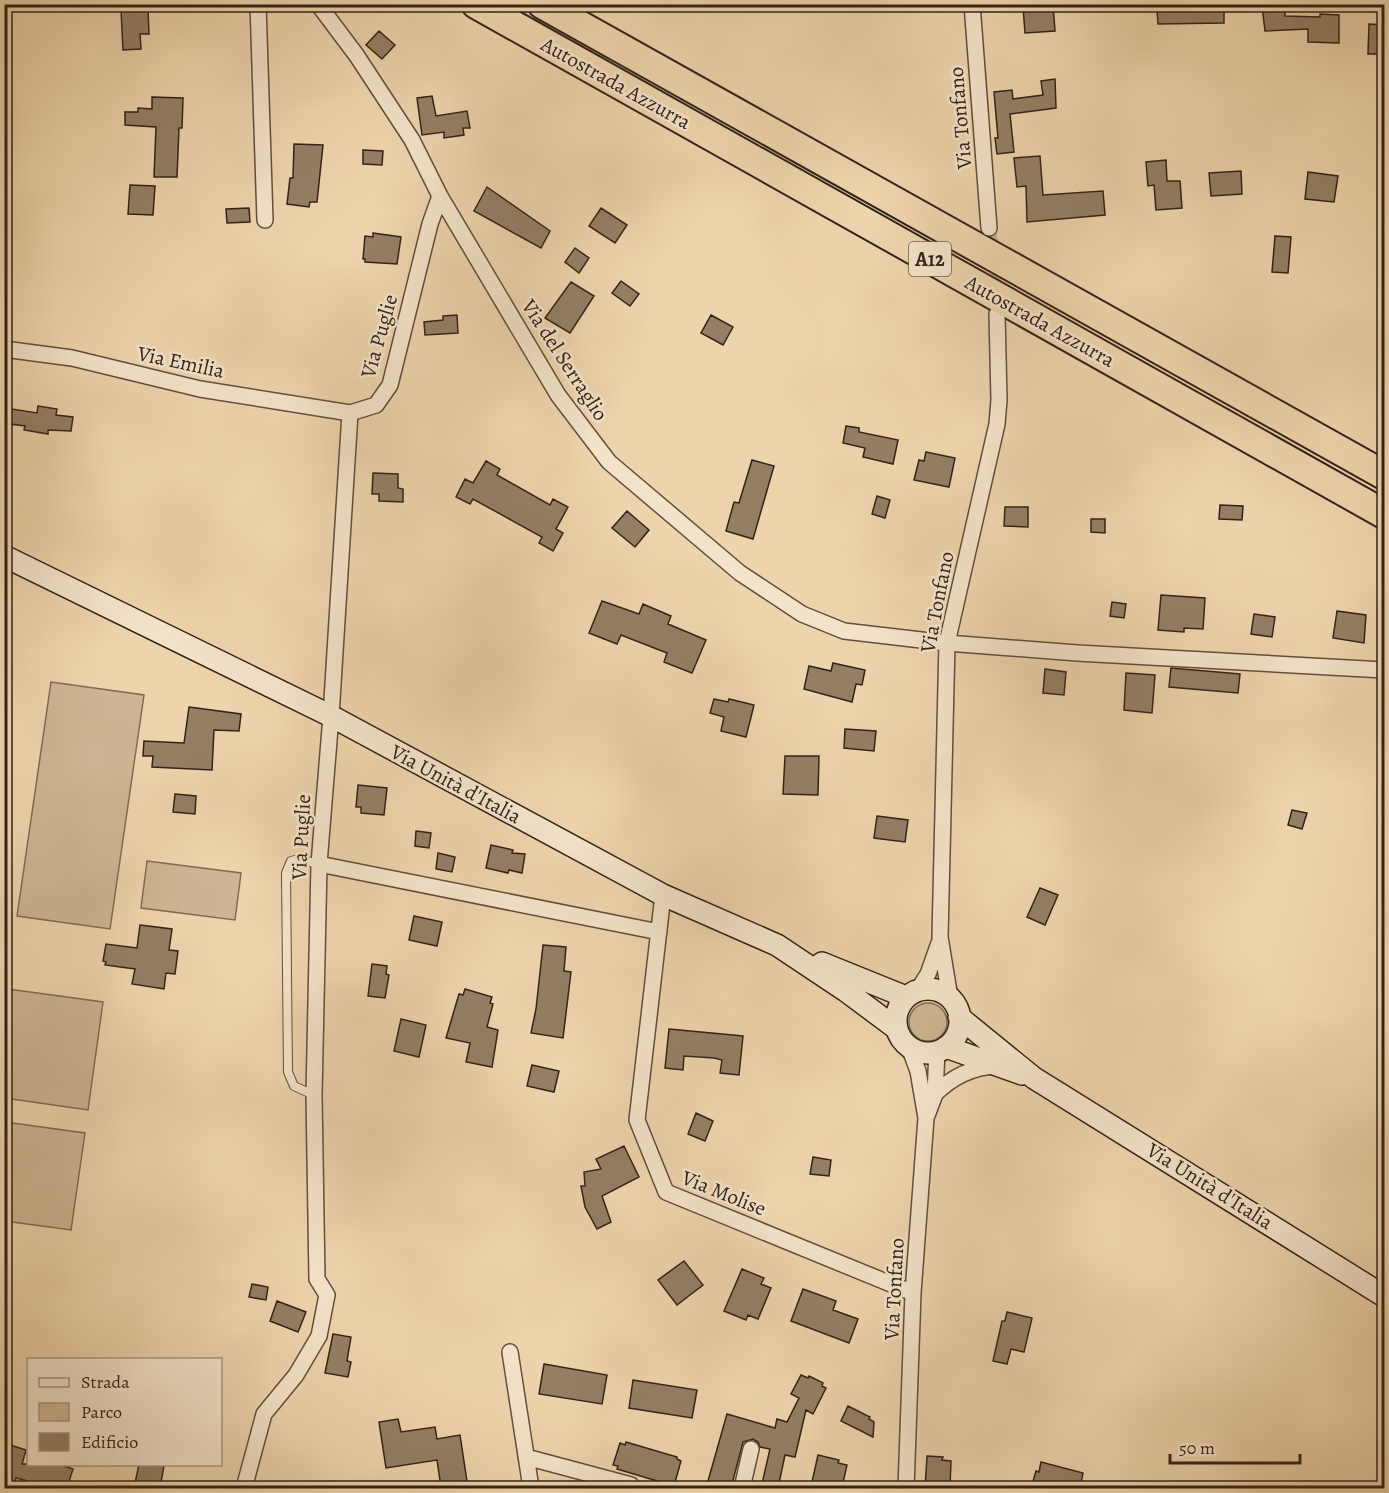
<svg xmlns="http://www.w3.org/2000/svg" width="1389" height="1493" font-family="Alegreya,serif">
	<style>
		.green { fill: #ceb694; stroke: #806c56; stroke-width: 1.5 }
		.building { fill: #947f65; stroke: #322318; stroke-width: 1.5 }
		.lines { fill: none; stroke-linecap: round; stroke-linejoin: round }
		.minor-tunnel { stroke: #c8b18f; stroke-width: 15; stroke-dasharray: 15 8; stroke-linecap: butt }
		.service-casing { stroke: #614f3d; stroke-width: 10 }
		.minor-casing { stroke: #614f3d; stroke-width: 18 }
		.secondary-casing { stroke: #322318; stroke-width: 24 }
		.motorway-casing { stroke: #322318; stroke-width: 32 }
		.service { stroke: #f4e3ca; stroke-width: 8 }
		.minor { stroke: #f4e3ca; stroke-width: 15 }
		.secondary { stroke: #f4e3ca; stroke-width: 21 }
		.motorway { stroke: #eed4ad; stroke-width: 28 }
		.labels { text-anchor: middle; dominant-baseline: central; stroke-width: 5; stroke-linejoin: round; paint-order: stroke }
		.shield { fill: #f4e3ca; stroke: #6c5d4d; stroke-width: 1.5 }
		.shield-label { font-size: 20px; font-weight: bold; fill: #322318 }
		.street-label { font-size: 21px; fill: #322318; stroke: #f4e3ca }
	</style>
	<rect width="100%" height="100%" fill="#eed4ad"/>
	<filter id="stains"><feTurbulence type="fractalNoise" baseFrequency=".00333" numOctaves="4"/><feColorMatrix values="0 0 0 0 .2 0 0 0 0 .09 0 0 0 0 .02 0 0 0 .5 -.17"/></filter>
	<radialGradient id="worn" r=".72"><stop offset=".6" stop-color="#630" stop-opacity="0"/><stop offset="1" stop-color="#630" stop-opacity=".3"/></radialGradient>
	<!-- green -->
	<path class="green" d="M51 682 144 695 110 929 17 916Z
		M147 861 241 873 235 920 141 908Z
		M8 989 103 1002 88 1110 5 1098 4 1014Z
		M909 1022a19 19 0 1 1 38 0a19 19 0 1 1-38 0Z
		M5 1122 85 1133 71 1230 5 1221Z"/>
	<!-- building -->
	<path class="building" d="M1053 4 1055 31 1025 33 1023 7Z
		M1163 4H1224V23L1158 24 1157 10 1163 9Z
		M1262 6H1285V16L1320 17V14L1339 15V43L1308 42V29L1265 31Z
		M148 9 149 34H140L141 49 123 50 121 10Z
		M1369 24 1384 25V54H1368Z
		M379 31 395 45 382 59 366 45Z
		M1055 79 1056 108 1010 114 1014 152 997 154 995 138H998L994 92 1012 90 1013 99 1043 95 1041 81Z
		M432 96 436 116 467 111 470 128H463L464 135 444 138V132L422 135 417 98Z
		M152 97 183 98 182 128H179L177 177H154L156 127 125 125V112H138V108L152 109Z
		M294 144 323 145 317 202H310L309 207 287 204 290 178H293Z
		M363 150 383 151 382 165 363 164Z
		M1040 156 1043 195 1103 191 1105 215 1027 222 1026 186 1017 187 1014 158Z
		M1166 160 1167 181H1180L1182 208 1156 210 1154 185 1148 186 1146 162Z
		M1241 171 1242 194 1211 196 1209 173Z
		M1308 172 1338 176 1334 202 1305 199Z
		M130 185 155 186 153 215 128 214Z
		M487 187 550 231 541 248 474 211Z
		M249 208 250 222 227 223 226 209Z
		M601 208 627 225 615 243 589 226Z
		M373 233 401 237 397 264 365 262V259H363L365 236 373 237Z
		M1275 236 1291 237 1288 273 1272 272Z
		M575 248 589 258 579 273 565 262Z
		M621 281 639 294 630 306 612 293Z
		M571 282 594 296 570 333 545 318Z
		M457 315 458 333 425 335 424 322 443 320V316Z
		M711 315 733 327 723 345 701 333Z
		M38 406 57 409 56 415 73 417 71 431 48 430V434L24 430 25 426 10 424 12 409 37 413Z
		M846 426 859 428V432L898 440 893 464 863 457 865 448 843 443Z
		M926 452 955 458 949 487 914 480 919 460 924 461Z
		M752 460 774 466 753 539 726 531 734 502 739 503Z
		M486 461 500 469 497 475 550 505 553 499 568 507 556 529 563 533 553 551 539 543 542 537 473 499 470 504 456 497 465 479 473 483Z
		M373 473 398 474V488L403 489V502L379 501V494H372Z
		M877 496 890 500 885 518 872 514Z
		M1220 505 1243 506 1242 520 1219 519Z
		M1005 507H1028V527L1004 526Z
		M627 511 649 530 635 547 612 528Z
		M1091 519H1105V533L1091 532Z
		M1161 595 1205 598 1203 629 1184 628V632L1158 630Z
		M602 601 639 614 643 604 671 616 668 624 706 640 692 673 664 662 667 653 621 635 617 644 589 633Z
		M1112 602 1126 604 1124 618 1110 616Z
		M1337 611 1366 615 1364 643 1333 638Z
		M1254 614 1275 617 1272 637 1251 634Z
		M833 663 865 670 862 685 856 684 852 702 804 689 809 666 831 671Z
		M1171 668 1240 674 1238 693 1169 687Z
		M1045 669 1066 672 1064 695 1043 693Z
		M1126 673 1155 675 1152 713 1124 710Z
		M714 699 728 702 729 699 754 705 746 737 721 731 724 717 710 713Z
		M189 707 241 714 239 731 214 730 212 770 152 767 153 756H143L144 741 184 743Z
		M845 729 876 731 874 751 844 748Z
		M785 756H819L818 795 783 794Z
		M358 785 387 788 384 815 361 813V807H356Z
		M175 794 196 796 195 814 173 812Z
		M1292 810 1307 813 1302 829 1288 825Z
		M877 816 908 820 905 842 874 838Z
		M416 831 431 833 429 848 415 846Z
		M491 845 513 850 512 853 525 854 522 873 509 870 508 873 486 868Z
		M438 853 455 857 452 872 436 869Z
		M1040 888 1058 895 1045 925 1027 917Z
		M414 916 442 922 437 946 409 940Z
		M140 925 172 929 169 950 178 951 175 974 166 973 164 989 132 984 135 969 105 965 106 962 103 961 106 944 137 948Z
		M543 945 566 947 564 971 571 972 563 1038 531 1033 536 1009Z
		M372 964 387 966 386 974 389 975 385 998 368 996Z
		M465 989 492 997 490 1003 493 1004 487 1027 498 1030 492 1067 466 1062 470 1043 446 1038 459 994 463 995Z
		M401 1019 426 1025 419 1057 394 1051Z
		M669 1029 743 1036 739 1075 720 1073 722 1060 714 1058 684 1056 683 1070 665 1068Z
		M532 1065 559 1071 554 1092 527 1086Z
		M696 1113 713 1121 705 1141 688 1134Z
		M624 1146 639 1177 602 1196 611 1222 597 1229 585 1207 581 1186H585L584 1172 601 1169 596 1159Z
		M813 1157 831 1160 829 1176 810 1174Z
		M684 1261 703 1285 677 1305 658 1280Z
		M742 1269 764 1278 761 1284 771 1288 758 1319 748 1315 746 1320 724 1311Z
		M252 1284 268 1287 266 1300 249 1297Z
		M803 1289 836 1301 833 1310 858 1319 849 1343 791 1321Z
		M277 1301 306 1312 298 1332 270 1321Z
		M1007 1312 1032 1318 1024 1352 1011 1349 1007 1364 993 1361 1002 1321H1005Z
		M333 1334 351 1337 347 1361 351 1362 348 1377 325 1373Z
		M544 1364 607 1375 602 1404 539 1394Z
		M801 1375 808 1378 809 1376 823 1383 822 1386 826 1388 813 1414 806 1410 795 1457 785 1455 778 1488H761L770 1449 760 1447 758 1442 753 1439 743 1442 731 1488H706L727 1414 775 1428 777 1419 787 1422 799 1398 791 1394Z
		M633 1380 697 1390 692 1418 629 1408Z
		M848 1406 870 1417 869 1419 874 1422 873 1437 841 1421Z
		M398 1419 401 1432 435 1427 437 1439 460 1435 468 1488H445V1486L441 1487 437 1460 386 1468 379 1422Z
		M626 1442 677 1457V1459L681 1461 674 1486 617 1469 618 1466 613 1465 620 1443 625 1445Z
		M4 1443 26 1450 22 1464H58L73 1469 67 1488H53L16 1478 13 1488H4Z
		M818 1455 839 1460 838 1463 847 1465 842 1487 812 1482Z
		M927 1456 943 1457 942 1460 951 1461 950 1488H925Z
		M1041 1462 1083 1473 1080 1488H1031L1036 1471 1039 1472Z
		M139 1464 164 1466 160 1488H134Z"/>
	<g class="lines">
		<!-- minor-tunnel -->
		<path class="minor-tunnel" d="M989 228 995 297"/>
		<defs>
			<path id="service" d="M314 1095 294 1086 288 1072 286 873 291 861 299 859 319 864"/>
			<path id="minor" d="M258 4 265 220
				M318 4 357 56 412 140 440 196 558 395 609 462 740 573 802 614 844 631 947 643 1077 653 1384 670
				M972 4 989 228
				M4 349 72 358 200 389 350 413
				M319 864 659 932
				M663 895 637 1120 666 1192 913 1293
				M918 990 928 974 939 943
				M950 998 940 937 947 643 997 424 999 400 997 314
				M909 1047 918 1071 926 1118
				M935 1094C952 1077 972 1067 996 1066
				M510 1352 531 1488
				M526 1457 631 1485 629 1488
				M244 1488 264 1414 296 1375 319 1336 327 1295 317 1279 314 1095 319 864 331 716 350 413 376 405 390 385 430 224 440 196
				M742 1488 751 1449
				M906 1488 913 1293 926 1118 935 1094 937 1051"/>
			<path id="secondary" d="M4 556 331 716 663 895 777 945 846 991 897 1029
				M822 963 906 997
				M896 1021a32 32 0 1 1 64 0a32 32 0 1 1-64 0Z
				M959 1017 1034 1078 1384 1296
				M946 1047 1022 1074"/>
			<path id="motorway" d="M476 4 1384 514
				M542 4 1384 475"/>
		</defs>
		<!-- service casing -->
		<use href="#service" class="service-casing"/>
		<!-- minor casing -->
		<use href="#minor" class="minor-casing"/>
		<!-- secondary casing -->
		<use href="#secondary" class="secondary-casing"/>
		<!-- motorway casing -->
		<use href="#motorway" class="motorway-casing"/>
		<!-- service -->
		<use href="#service" class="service"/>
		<!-- minor -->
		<use href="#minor" class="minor"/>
		<!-- secondary -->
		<use href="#secondary" class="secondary"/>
		<!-- motorway -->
		<use href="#motorway" class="motorway"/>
	</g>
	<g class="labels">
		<!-- shield labels -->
		<rect class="shield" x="909" y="242" width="42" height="34" rx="4.5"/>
		<g class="shield-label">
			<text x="930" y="259">A12</text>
		</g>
		<!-- street labels -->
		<g class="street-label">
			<text transform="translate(616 83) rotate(29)">Autostrada Azzurra</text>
			<text transform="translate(960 118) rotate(-95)">Via Tonfano</text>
			<text transform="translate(1040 321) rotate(29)">Autostrada Azzurra</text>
			<text transform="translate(379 336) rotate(-74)">Via Puglie</text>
			<text transform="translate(565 360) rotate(57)">Via del Serraglio</text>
			<text transform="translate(181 362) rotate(12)">Via Emilia</text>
			<text transform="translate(937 602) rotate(-79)">Via Tonfano</text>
			<text transform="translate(456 784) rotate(28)">Via Unità d'Italia</text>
			<text transform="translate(301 837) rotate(-87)">Via Puglie</text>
			<text transform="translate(1210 1186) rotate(32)">Via Unità d'Italia</text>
			<text transform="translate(724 1193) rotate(22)">Via Molise</text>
			<text transform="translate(894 1289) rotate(-87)">Via Tonfano</text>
		</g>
	</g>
	<!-- margin -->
	<rect width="1389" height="1493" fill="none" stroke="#eed4ad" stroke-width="24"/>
	<rect x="6" y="6" width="1377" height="1481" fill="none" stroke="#322318" stroke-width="3"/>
	<rect x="12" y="12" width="1365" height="1469" fill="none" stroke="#322318" stroke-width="1.5"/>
	<!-- legend -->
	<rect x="27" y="1358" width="195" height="108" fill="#f4e3ca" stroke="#a69683" stroke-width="1.5"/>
	<rect x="39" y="1378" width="30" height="9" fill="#f4e3ca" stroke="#a69683" stroke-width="1.5"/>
	<text x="81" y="1388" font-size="18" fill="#322318">Strada</text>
	<rect x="39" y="1403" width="30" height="18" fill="#ceb694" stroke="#a69683" stroke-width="1.5"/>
	<text x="81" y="1418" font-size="18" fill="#322318">Parco</text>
	<rect x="39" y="1433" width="30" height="18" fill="#947f65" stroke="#a69683" stroke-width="1.5"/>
	<text x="81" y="1448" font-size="18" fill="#322318">Edificio</text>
	<!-- scale -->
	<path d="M1170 1454v9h130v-9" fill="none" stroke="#322318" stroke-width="3"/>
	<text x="1179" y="1454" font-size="18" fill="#322318" stroke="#f4e3ca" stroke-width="4.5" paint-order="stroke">50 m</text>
	<rect width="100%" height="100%" filter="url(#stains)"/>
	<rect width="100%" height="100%" fill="url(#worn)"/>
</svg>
